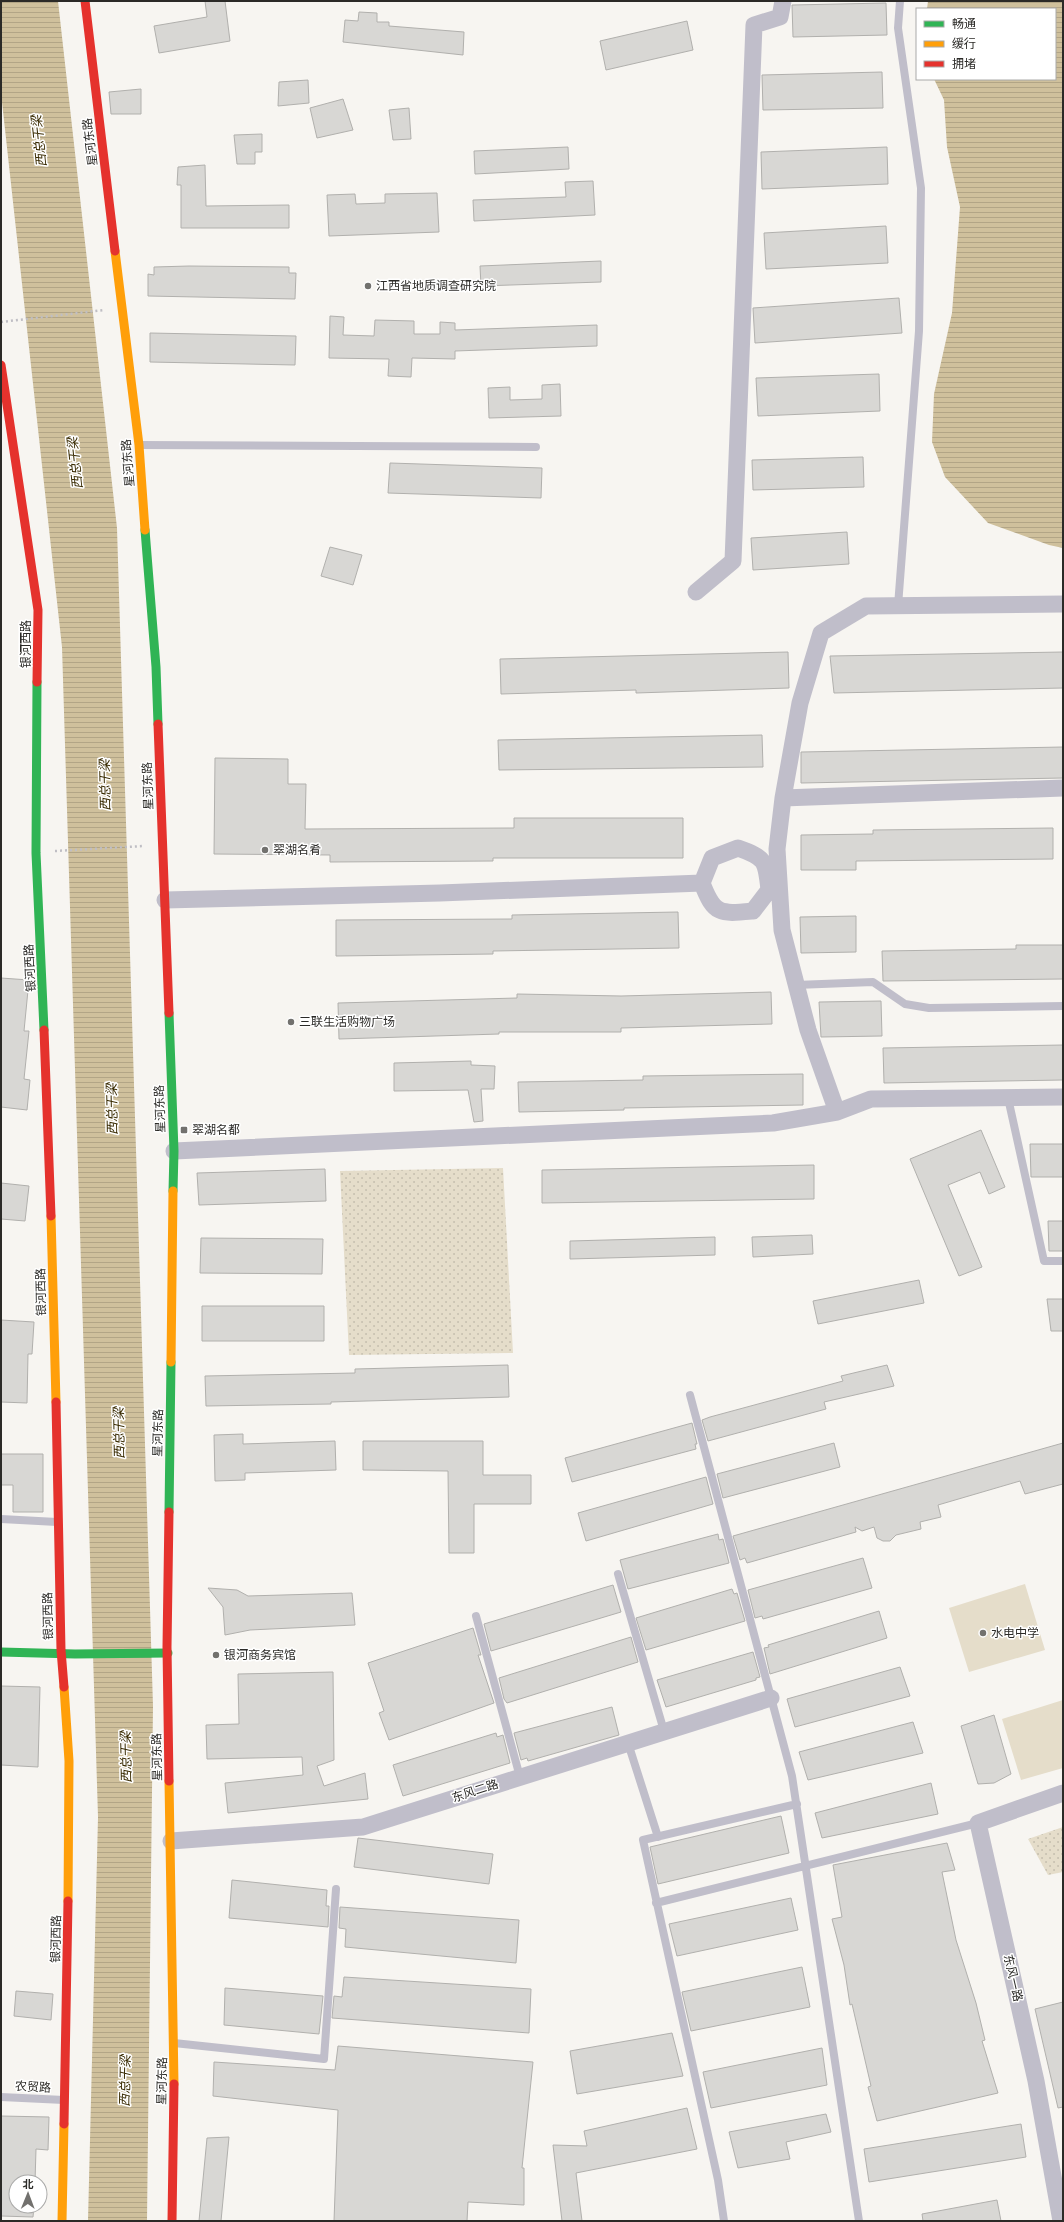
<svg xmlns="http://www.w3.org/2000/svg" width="1064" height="2222" font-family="'Work Sans','Noto Sans SC',sans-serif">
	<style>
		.grass { fill: #e5ddca }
		.park { fill: url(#park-dots) }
		.water { fill: url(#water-rules) }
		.building { fill: #d8d7d4; stroke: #b1b0ad }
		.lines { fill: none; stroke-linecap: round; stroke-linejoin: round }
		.path { stroke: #bfbec4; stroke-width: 2.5; stroke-dasharray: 2 3; stroke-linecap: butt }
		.lane { stroke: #c0beca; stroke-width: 8 }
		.street { stroke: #c0beca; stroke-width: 17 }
		.fast { stroke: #30b455; stroke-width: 9 }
		.slow { stroke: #ff9f0a; stroke-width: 9 }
		.jam { stroke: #e5322d; stroke-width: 9 }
		.poi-dot { fill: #72716e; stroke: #fff; stroke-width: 1.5 }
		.labels { text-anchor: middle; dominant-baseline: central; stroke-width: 3; stroke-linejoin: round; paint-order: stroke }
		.street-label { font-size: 12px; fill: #2b2a27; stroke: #fff }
		.poi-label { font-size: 12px; fill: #2b2a27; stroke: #fff; text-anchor: start }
		.water-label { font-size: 13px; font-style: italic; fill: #382a00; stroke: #fff }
	</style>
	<defs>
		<pattern id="park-dots" width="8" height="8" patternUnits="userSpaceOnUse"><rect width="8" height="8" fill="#e5ddca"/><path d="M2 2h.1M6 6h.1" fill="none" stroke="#c5beae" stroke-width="1.8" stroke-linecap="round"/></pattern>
		<pattern id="water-rules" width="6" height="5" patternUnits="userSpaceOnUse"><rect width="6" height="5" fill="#cfc09c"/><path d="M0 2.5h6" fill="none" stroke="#b2a586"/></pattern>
	</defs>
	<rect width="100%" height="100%" fill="#f7f5f1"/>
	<!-- grass -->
	<path class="grass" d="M1025 1584 1045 1650 969 1672 949 1608Z
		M1063 1700V1768L1021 1780 1002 1719Z"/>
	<!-- park -->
	<path class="park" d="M503 1168 513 1353 349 1355 340 1171Z
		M1063 1827V1872L1048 1875 1028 1839Z"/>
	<!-- water -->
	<path class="water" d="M1 1H58L117 528 153 1706 147 2221H88L98 1817 62 647 1 93Z
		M928 1H1063V548L1049 545 988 523 945 477 932 442 934 394 952 313 960 207 947 147 944 100 934 79H1055V9H927Z"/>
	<!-- building -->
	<path class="building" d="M205 1H225L230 41 159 53 154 26 207 17Z
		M886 3 887 35 793 37 792 5Z
		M359 12 377 13V22H389V26L464 32 463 55 343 42 345 20 358 21Z
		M687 21 693 50 606 70 600 41Z
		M882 72 883 108 763 110 762 75Z
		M308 80 309 103 278 106 279 82Z
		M141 89V114H111L109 92Z
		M343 99 353 130 317 138 310 108Z
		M409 108 411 139 393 140 389 110Z
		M262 134V152H255V164H237L234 135Z
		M568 147 569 169 475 174 474 151Z
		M887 147 888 184 762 189 761 152Z
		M205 165 206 206 289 205V228H181V185H177L178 167Z
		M593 181 595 215 474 221 473 200 566 197 565 182Z
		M437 193 439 232 329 236 327 195 355 194 356 204 385 203V194Z
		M886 226 888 263 766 269 764 233Z
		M601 261V282L481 286 480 266Z
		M189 266 289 267V273H296L295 299 148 296V274L154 275V267Z
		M899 298 902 333 755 343 753 308Z
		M330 316 344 317 343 335 374 336 375 320 414 321V334H440V322L455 323V330L597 325V346L455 351V359L412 358 411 377 388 376 389 359 329 358Z
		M150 333 296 336 295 365 150 362Z
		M879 374 880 411 758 416 756 378Z
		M560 384 561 416 489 418 488 388 510 387V400L542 399V385Z
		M863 457 864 487 753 490 752 460Z
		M390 463 542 468 541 498 388 493Z
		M847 532 849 564 753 570 751 538Z
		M330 547 362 555 353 585 321 576Z
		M788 652 789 688 636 693V690L501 694 500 659Z
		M1063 652V688L834 693 830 656Z
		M762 735 763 767 499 770 498 740Z
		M1063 747V778L801 783V752Z
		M215 758 288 759V784H306L305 829 514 828V818H683V858H493V861L330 862V855L214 854Z
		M1053 828V859L856 861V870H801V835L873 834V830Z
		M678 912 679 948 493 951V954L336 956V920L512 919V915Z
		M856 916V952L801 953 800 917Z
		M1016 945H1063V979L883 981 882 951 1016 949Z
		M1 978 29 980 24 1031H29L24 1079 30 1080 27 1110 1 1107Z
		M771 992 772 1024 621 1028V1032H499V1034L339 1039 338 1003 517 998V994L621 996Z
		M881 1001 882 1036 821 1037 819 1002Z
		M1063 1045V1080L884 1083 883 1048Z
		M471 1061V1065L495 1066 494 1089H481L483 1121 474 1122 468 1090 394 1091V1063Z
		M803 1074V1105L624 1108V1110L519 1112 518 1082 643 1080V1076Z
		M981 1130 1005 1187 989 1194 980 1172 948 1185 982 1267 959 1276 910 1159Z
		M1030 1144H1063V1177H1031Z
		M814 1165V1199L542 1203V1170Z
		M325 1169 326 1201 199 1205 197 1173Z
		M1 1183 29 1186 25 1221 1 1219Z
		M1048 1221H1063V1251H1049Z
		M812 1235 813 1254 753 1257 752 1237Z
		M715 1237V1255L570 1259V1241Z
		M201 1238 323 1239 322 1274 200 1273Z
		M919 1280 924 1303 818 1324 813 1301Z
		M1047 1299H1063V1331H1051Z
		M202 1306H324V1341H202Z
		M1 1320 34 1322 32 1354H28L27 1403 1 1402Z
		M508 1365 509 1397 331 1402V1404L206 1406 205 1376 355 1373V1369Z
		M887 1365 894 1386 824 1402 826 1409 708 1441 702 1420 710 1417 843 1381 841 1376Z
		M692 1423 697 1444H695L696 1449 572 1482 565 1458Z
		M243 1434V1444L335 1441 336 1470 245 1473V1480L215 1481 214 1435Z
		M363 1441H483V1475H531V1504H474V1553H449L448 1471 363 1470Z
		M834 1443 840 1467 723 1498 717 1474Z
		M1063 1443V1484L1025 1494 1020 1481 938 1505 941 1517 920 1522 921 1529 896 1535 890 1541H883L877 1538 874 1527 862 1531 855 1527 856 1532 747 1563 745 1558 740 1560 733 1536Z
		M1 1454H43V1512H13V1485H1Z
		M706 1477 713 1504 586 1541 578 1513Z
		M718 1534 719 1540 723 1539 729 1563 628 1589 620 1560Z
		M863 1558 872 1588 763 1619 762 1616 755 1618 748 1590Z
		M613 1585 621 1612 491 1651 484 1624Z
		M208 1588 237 1590 248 1596 352 1593 355 1625 250 1630 225 1635 223 1607Z
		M732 1589 734 1594 737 1593 745 1621 646 1650 636 1618Z
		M879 1611 887 1638 770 1674 764 1648 769 1647 768 1645Z
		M473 1628 481 1655H478L494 1703 389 1740 379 1713 384 1711 368 1663Z
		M631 1637 638 1662 507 1703 504 1699 499 1678Z
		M753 1652 760 1677 756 1678V1680L666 1707 657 1680Z
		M900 1667 910 1696 795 1727 787 1699Z
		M333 1672 334 1760 317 1766 324 1786 365 1773 368 1799 228 1813 225 1783 303 1775 302 1757 207 1759 206 1725 239 1724 238 1674Z
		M1 1686 40 1687 38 1767 1 1765Z
		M612 1707 619 1735 528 1761 527 1758 521 1760 514 1733Z
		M994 1715 1011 1774 994 1783 978 1784 961 1726Z
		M913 1722 923 1753 808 1780 799 1752Z
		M496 1733 497 1737 503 1735 510 1763 403 1796 393 1765Z
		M931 1783 938 1814 822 1838 815 1813Z
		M781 1816 789 1853 658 1884 650 1847Z
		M358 1838 493 1854 489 1884 354 1867Z
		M947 1843 955 1870 942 1872 956 1940 976 2003 985 2040 982 2041 998 2093 877 2121 868 2087 871 2086 852 2004 850 2005 844 1965 832 1919 842 1917 833 1865Z
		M232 1880 327 1890 326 1906H329L328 1927 229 1918Z
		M791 1898 798 1930 677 1956 669 1924Z
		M340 1907 519 1920 516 1963 345 1947 346 1929 339 1928Z
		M802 1967 810 2007 691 2031 682 1992Z
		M344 1977 531 1989 529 2033 332 2018 334 1996 342 1997Z
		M225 1988 323 1996 319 2034 224 2025Z
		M16 1991 53 1994 51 2020 14 2016Z
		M1063 2002V2107L1058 2108 1035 2009Z
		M672 2033 683 2076 577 2094 570 2051Z
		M338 2046 533 2062 522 2168H524V2205L468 2202 467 2221H334L338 2110 213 2096 214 2062 335 2070Z
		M822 2048 827 2085 711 2108 703 2072Z
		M687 2108 697 2149 576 2173 582 2221H562L553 2145 587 2146 584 2131Z
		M826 2114 831 2132 786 2142 790 2159 738 2168 729 2132Z
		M1 2116 49 2117 48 2150 36 2149 35 2182H16V2206H34L33 2217 1 2216Z
		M1021 2124 1026 2157 869 2182 864 2149Z
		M229 2137 221 2221H199L207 2138Z
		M997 2200 1001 2221H923L922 2214Z"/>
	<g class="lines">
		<!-- path -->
		<path class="path" d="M1 322 104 310
			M55 851 144 846"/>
		<!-- lane -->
		<path class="lane" d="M140 445 536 447
			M898 606 919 331 921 188 898 28 900 1
			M796 985 873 982 905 1004 929 1008 1063 1006
			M1008 1098 1044 1261H1063
			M690 1395 792 1776 859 2221
			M1 1519 57 1522
			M618 1574 664 1731
			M476 1616 520 1777
			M628 1743 658 1837
			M656 1903 978 1823
			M174 2043 324 2059 336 1889
			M1 2097 64 2100
			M724 2221 718 2180 643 1840 797 1804"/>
		<!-- street -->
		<path class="street" d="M696 592 733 561 754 25 780 17 783 1
			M783 798 800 703 821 633 866 606 1063 604
			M165 900 440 893 702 883 712 858 738 848C766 858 766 861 769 890L753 911C720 914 714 915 702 883
			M837 1112 808 1030 782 930 777 849 783 798 1063 788
			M174 1151 773 1123 837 1112 871 1099 1063 1097
			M171 1841 363 1827 771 1698
			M1061 2221 1036 2081 978 1823 1063 1793"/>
		<!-- fast -->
		<path class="fast" d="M145 530 156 667 158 724
			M37 682 36 853 44 1030
			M169 1013 174 1151 173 1191
			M169 1512 171 1362
			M1 1652 75 1654 168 1653"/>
		<!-- slow -->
		<path class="slow" d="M115 251 139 445 145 530
			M51 1216 56 1402
			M171 1362 173 1191
			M64 1687 69 1761 68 1901
			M169 1781 174 2084
			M62 2221 64 2124"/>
		<!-- jam -->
		<path class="jam" d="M85 1 115 251
			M1 365 38 610 37 682
			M158 724 169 1013
			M44 1030 51 1216
			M56 1402 61 1650 64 1687
			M169 1512 167 1647 169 1781
			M64 2124 68 1901
			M172 2221 174 2084"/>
	</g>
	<!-- markers -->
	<g class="poi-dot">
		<circle cx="368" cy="286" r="4"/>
		<circle cx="265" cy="850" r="4"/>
		<circle cx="291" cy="1022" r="4"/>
		<rect x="180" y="1126" width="8" height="8" rx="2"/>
		<circle cx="983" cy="1633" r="4"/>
		<circle cx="216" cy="1655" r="4"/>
	</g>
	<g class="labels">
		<!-- street labels -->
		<g class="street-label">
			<text transform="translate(90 142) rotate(-97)">星河东路</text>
			<text transform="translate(128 463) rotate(-95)">星河东路</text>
			<text transform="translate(26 644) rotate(-90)">银河西路</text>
			<text transform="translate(148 786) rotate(-92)">星河东路</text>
			<text transform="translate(30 968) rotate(-93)">银河西路</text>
			<text transform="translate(160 1109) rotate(-92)">星河东路</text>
			<text transform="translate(41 1292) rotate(-91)">银河西路</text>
			<text transform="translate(158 1433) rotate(-89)">星河东路</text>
			<text transform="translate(48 1616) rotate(-91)">银河西路</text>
			<text transform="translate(157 1757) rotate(-91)">星河东路</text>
			<text transform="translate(475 1791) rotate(-18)">东风二路</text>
			<text transform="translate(56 1939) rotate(-89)">银河西路</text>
			<text transform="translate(1013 1978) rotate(77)">东风一路</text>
			<text transform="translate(162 2081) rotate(-89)">星河东路</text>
			<text transform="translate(33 2087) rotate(3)">农贸路</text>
		</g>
		<!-- poi labels -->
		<g class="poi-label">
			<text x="376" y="286">江西省地质调查研究院</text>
			<text x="273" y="850">翠湖名肴</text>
			<text x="299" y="1022">三联生活购物广场</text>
			<text x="192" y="1130">翠湖名都</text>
			<text x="991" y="1633">水电中学</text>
			<text x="224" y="1655">银河商务宾馆</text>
		</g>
		<!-- water labels -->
		<g class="water-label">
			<text transform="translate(39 141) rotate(-96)">西总干梁</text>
			<text transform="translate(75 463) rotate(-96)">西总干梁</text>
			<text transform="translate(105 785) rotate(-91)">西总干梁</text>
			<text transform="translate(112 1109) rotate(-91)">西总干梁</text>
			<text transform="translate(119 1433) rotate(-91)">西总干梁</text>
			<text transform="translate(126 1757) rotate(-91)">西总干梁</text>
			<text transform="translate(125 2081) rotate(-89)">西总干梁</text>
		</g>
	</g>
	<!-- border -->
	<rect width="1064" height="2222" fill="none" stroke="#2b2a27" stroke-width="4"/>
	<!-- legend -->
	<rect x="916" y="8" width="140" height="72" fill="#ffffff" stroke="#aaaaa9"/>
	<rect x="924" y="21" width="20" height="6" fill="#30b455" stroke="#aaaaa9"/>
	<text x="952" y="28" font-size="12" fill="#2b2a27">畅通</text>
	<rect x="924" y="41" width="20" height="6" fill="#ff9f0a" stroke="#aaaaa9"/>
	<text x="952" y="48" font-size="12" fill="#2b2a27">缓行</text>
	<rect x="924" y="61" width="20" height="6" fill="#e5322d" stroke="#aaaaa9"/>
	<text x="952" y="68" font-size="12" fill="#2b2a27">拥堵</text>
	<!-- north arrow -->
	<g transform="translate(28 2194) rotate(1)"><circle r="19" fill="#ffffff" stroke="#aaaaa9"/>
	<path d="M0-3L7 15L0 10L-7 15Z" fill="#72716e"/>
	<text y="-6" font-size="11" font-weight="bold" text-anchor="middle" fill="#2b2a27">北</text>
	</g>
</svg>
